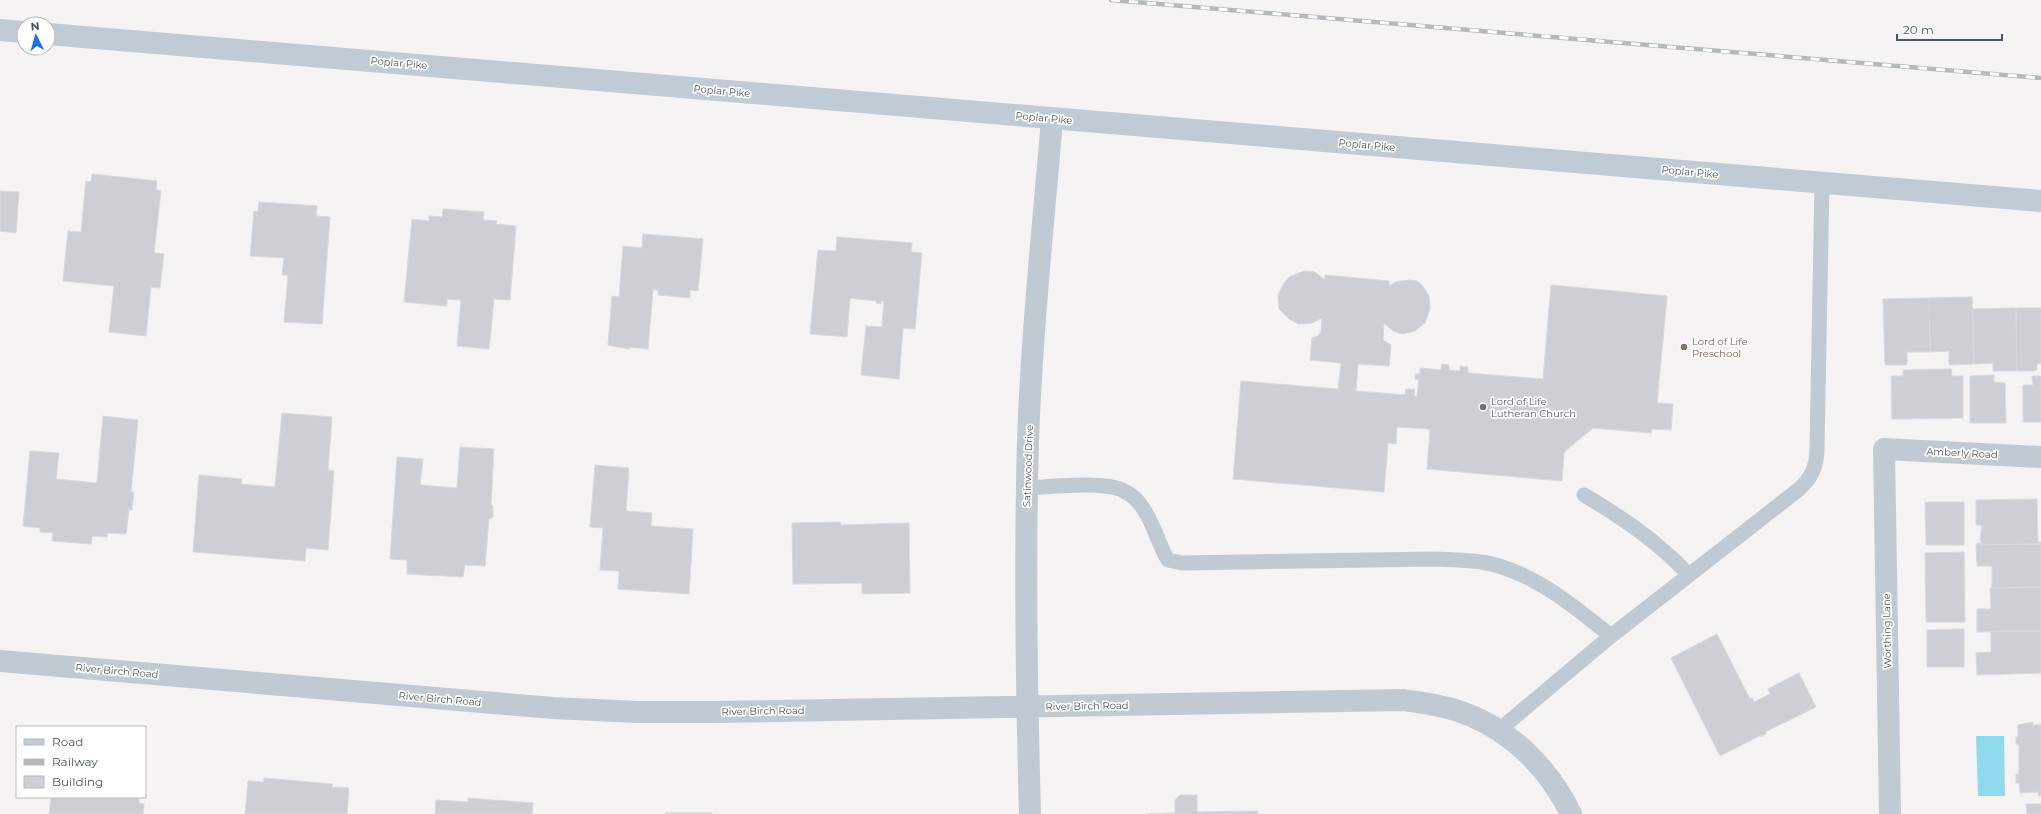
<svg xmlns="http://www.w3.org/2000/svg" width="2041" height="814" font-family="Montserrat,sans-serif">
	<style>
		.water { fill: #90daee }
		.building { fill: #cdcfd5; stroke: #d7d9de }
		.lines { fill: none; stroke-linecap: round; stroke-linejoin: round }
		.service { stroke: #c1cad2; stroke-width: 15 }
		.minor { stroke: #c1cad2; stroke-width: 22 }
		.secondary { stroke: #c1cbd6; stroke-width: 22 }
		.rail-casing { stroke: #b5b8bd; stroke-width: 4.5 }
		.rail { stroke: #fff; stroke-width: 3; stroke-dasharray: 9; stroke-linecap: butt }
		.education-dot { fill: #8d6e63; stroke: #fff; stroke-width: 1.5 }
		.worship-dot { fill: #6b7280; stroke: #fff; stroke-width: 1.5 }
		.labels { text-anchor: middle; dominant-baseline: central; stroke-width: 3.5; stroke-linejoin: round; paint-order: stroke }
		.street-label { font-size: 10px; fill: #4a5661; stroke: #fff }
		.education-label { font-size: 10px; fill: #785e54; stroke: #fff; text-anchor: start }
		.worship-label { font-size: 10px; fill: #5b616d; stroke: #fff; text-anchor: start }
	</style>
	<rect width="100%" height="100%" fill="#f5f3f3"/>
	<!-- water -->
	<path class="water" d="M1976 736H2004L2005 796H1978Z"/>
	<!-- building -->
	<path class="building" d="M92 174 157 181 156 190H161L154 253 164 254 160 288 151 287 146 336 109 332 114 286 63 281 68 231 81 232 86 181 91 182Z
		M0 191 19 192 16 233 0 231Z
		M259 202 317 206 316 216 330 217 322 324 284 322 288 275H282L284 258 250 256 254 211 258 212Z
		M443 209 484 212 483 220 497 221 496 224 516 226 510 300 494 299 489 349 457 346 461 300 447 299V306L404 302 412 219 429 221V216L442 217Z
		M643 234 703 239 698 291 690 290V298L658 295V290H653L648 349 630 347 629 349 608 345 612 296 619 297 623 246 642 248Z
		M837 237 912 243 911 252 922 253 915 329 903 328 899 379 861 375 866 326 882 327 884 301H881V304L876 303V301L850 298 847 337 810 334 818 250 836 251Z
		M1304 271 1315 272 1325 280V275L1389 281V286L1395 282 1410 280 1417 281 1423 286 1429 296 1430 309 1425 323 1415 331 1402 334 1393 331 1384 323 1383 340 1391 345 1389 366 1358 364 1356 391 1405 395 1406 389H1415L1414 396H1417L1419 380 1415 379V374H1420V368L1441 370 1442 364 1449 365V370L1460 371V366L1468 367V373L1543 379 1551 285 1667 296 1657 403 1673 404 1671 430 1652 429 1651 433 1593 428 1564 452 1562 481 1427 469 1430 429 1397 427 1396 444 1388 443 1384 492 1233 479 1241 381 1338 389 1341 363 1310 360 1312 338 1316 337 1321 332 1322 318 1312 323 1299 324 1289 319 1279 309 1278 295 1283 285 1289 277Z
		M1972 297 1974 364 1949 365V351L1930 352 1929 298Z
		M1929 298 1930 352H1907V365H1885L1883 299Z
		M2016 308H2041V363L2037 364V370L2033 371H2017Z
		M2016 308 2017 371H1993V363L1974 364 1972 309Z
		M1951 369 1952 376H1963V418L1892 419 1891 376H1903V370Z
		M1994 375V382L2005 383 2006 423H1970V376Z
		M2032 376H2041V422H2023V385H2033Z
		M282 413 332 417 328 470 334 471 328 550 306 548 305 561 193 552 199 475 242 479 241 484 275 487Z
		M103 416 138 420 131 492H134L132 510 129 509 126 534 107 533V537L92 536 91 544 52 541 53 533 40 532V528L23 526 30 451 59 453 56 479 97 483Z
		M460 447 494 449 491 504 493 507V517L489 519 485 566 465 565 463 577 407 574V560L390 559 397 457 423 459 420 485 457 488Z
		M595 465 629 468 626 511 652 513 651 526 693 529 689 594 618 589 619 571 600 570 603 528 590 527Z
		M2037 499 2038 542H2041V544L1976 545 1977 543H1982L1980 540 1982 525H1976V500Z
		M1925 502H1964V545H1926Z
		M840 522 841 525 909 523 910 593 862 594V583L793 584 792 523Z
		M2041 544V587L1992 588V566H1977L1976 545Z
		M1964 552 1965 622H1926L1925 553Z
		M2041 587V631L1977 632V609H1991L1990 588Z
		M1964 629V667H1927V630Z
		M1991 631H2041V673L1977 675 1976 653 1991 652Z
		M1717 634 1750 699 1752 698 1754 702 1770 694 1768 689 1799 673 1816 707 1765 732 1766 734 1761 737V735L1720 756 1671 658Z
		M2033 722 2032 725H2041V795L2038 796V792L2020 793 2019 783H2016V774H2019V744H2016V737H2018V725Z
		M264 778 333 784 332 787 349 788 347 814H245L248 781 264 782Z
		M1180 795H1197V812L1258 811V814H1148L1175 813V800Z
		M51 797H139V803L144 804 143 814H49Z
		M468 798 533 803 532 814H435L436 800 468 802Z
		M2026 804H2041V814H2027Z
		M665 813H712V814H665Z"/>
	<g class="lines">
		<!-- service -->
		<path class="service" d="M1026 488C1050 487 1101 481 1122 490 1131 494 1139 501 1144 510 1155 526 1158 544 1168 560L1182 563 1437 559C1458 560 1479 560 1499 566 1542 579 1576 608 1611 636
			M1584 495C1623 518 1658 542 1689 575
			M1499 730 1611 636 1798 490C1812 478 1817 466 1817 447L1822 183"/>
		<!-- minor -->
		<path class="minor" d="M0 661 553 708 637 712H715L1404 700C1423 703 1443 705 1461 712 1510 729 1549 768 1571 814
			M1030 814C1027 706 1025 597 1027 489 1028 365 1042 242 1052 119
			M1890 814 1884 449 2041 457"/>
		<!-- secondary -->
		<path class="secondary" d="M0 30 24 32
			M48 34 2041 201"/>
		<defs>
			<path id="rail" d="M1111 0 2041 78"/>
		</defs>
		<!-- rail casing -->
		<use href="#rail" class="rail-casing"/>
		<!-- rail -->
		<use href="#rail" class="rail"/>
	</g>
	<!-- markers -->
	<circle class="education-dot" cx="1684" cy="347" r="4"/>
	<circle class="worship-dot" cx="1483" cy="407" r="4"/>
	<g class="labels">
		<!-- street labels -->
		<g class="street-label">
			<text transform="translate(399 63) rotate(5)">Poplar Pike</text>
			<text transform="translate(722 91) rotate(5)">Poplar Pike</text>
			<text transform="translate(1044 118) rotate(5)">Poplar Pike</text>
			<text transform="translate(1367 145) rotate(5)">Poplar Pike</text>
			<text transform="translate(1690 172) rotate(5)">Poplar Pike</text>
			<text transform="translate(1962 453) rotate(3)">Amberly Road</text>
			<text transform="translate(1028 466) rotate(-88)">Satinwood Drive</text>
			<text transform="translate(1887 631) rotate(-91)">Worthing Lane</text>
			<text transform="translate(117 671) rotate(5)">River Birch Road</text>
			<text transform="translate(440 699) rotate(5)">River Birch Road</text>
			<text transform="translate(1087 706) rotate(-1)">River Birch Road</text>
			<text transform="translate(763 711) rotate(-1)">River Birch Road</text>
		</g>
		<!-- education labels -->
		<g class="education-label">
			<text x="1692" y="341">Lord of Life<tspan x="1692" dy="12">Preschool</tspan></text>
		</g>
		<!-- worship labels -->
		<g class="worship-label">
			<text x="1491" y="401">Lord of Life<tspan x="1491" dy="12">Lutheran Church</tspan></text>
		</g>
	</g>
	<!-- legend -->
	<rect x="16" y="726" width="130" height="72" fill="#ffffff" stroke="#b7bbc0"/>
	<rect x="24" y="739" width="20" height="6" fill="#c1cbd6" stroke="#b7bbc0"/>
	<text x="52" y="746" font-size="12" fill="#4a5661">Road</text>
	<rect x="24" y="759" width="20" height="6" fill="#b5b8bd" stroke="#b7bbc0"/>
	<text x="52" y="766" font-size="12" fill="#4a5661">Railway</text>
	<rect x="24" y="776" width="20" height="12" fill="#cdcfd5" stroke="#b7bbc0"/>
	<text x="52" y="786" font-size="12" fill="#4a5661">Building</text>
	<!-- north arrow -->
	<g transform="translate(36 36) rotate(355)"><circle r="19" fill="#ffffff" stroke="#b7bbc0"/>
	<path d="M0-3L7 15L0 10L-7 15Z" fill="#1a73e8"/>
	<text y="-6" font-size="11" font-weight="bold" text-anchor="middle" fill="#4a5661">N</text>
	</g>
	<!-- scale -->
	<path d="M1897 34v6h105v-6" fill="none" stroke="#4a5661" stroke-width="2"/>
	<text x="1903" y="34" font-size="12" fill="#4a5661" stroke="#ffffff" stroke-width="3" paint-order="stroke">20 m</text>
</svg>
